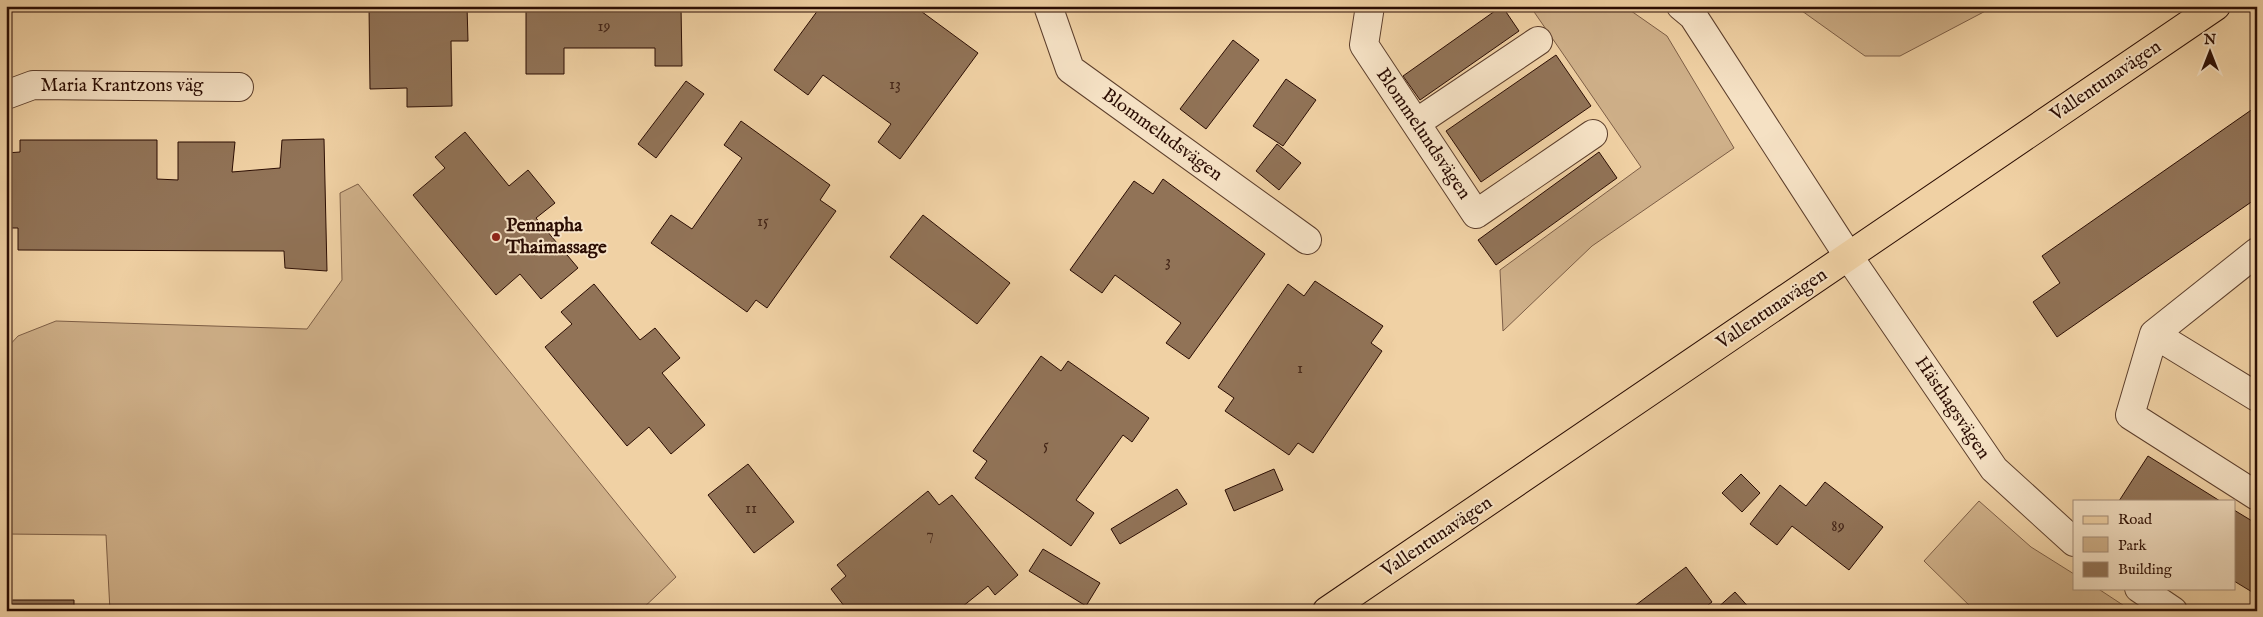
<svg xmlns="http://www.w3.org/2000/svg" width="2263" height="617" font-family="'IM FELL English',serif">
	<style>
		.green { fill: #cfb089; stroke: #7d5e46 }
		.building { fill: #917357; stroke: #2b0d03 }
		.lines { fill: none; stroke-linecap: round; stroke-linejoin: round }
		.minor-casing { stroke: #5c3e2b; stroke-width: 30 }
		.major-casing { stroke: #2b0d03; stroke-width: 30 }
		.minor { stroke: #f5e1c4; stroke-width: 28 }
		.major { stroke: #f0d1a4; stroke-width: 28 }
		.poi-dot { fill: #8f2418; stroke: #f5e1c4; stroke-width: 2 }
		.labels { text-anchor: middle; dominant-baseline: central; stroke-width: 4; stroke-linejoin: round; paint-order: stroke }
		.number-label { font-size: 16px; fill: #442618 }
		.street-label { font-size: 19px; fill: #2b0d03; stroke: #f5e1c4 }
		.poi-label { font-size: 19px; font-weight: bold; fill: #2b0d03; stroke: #f5e1c4; text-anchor: start }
	</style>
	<rect width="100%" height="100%" fill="#f0d1a4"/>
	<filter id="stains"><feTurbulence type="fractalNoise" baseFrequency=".004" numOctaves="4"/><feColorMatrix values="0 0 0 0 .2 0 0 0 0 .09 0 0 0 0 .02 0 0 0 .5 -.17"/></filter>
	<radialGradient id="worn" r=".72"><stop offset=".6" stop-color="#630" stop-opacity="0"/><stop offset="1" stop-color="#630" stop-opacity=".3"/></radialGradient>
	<!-- green -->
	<path class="green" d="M1530 6H1624L1667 36 1734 148 1592 246 1503 331 1500 270 1641 167Z
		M1795 6H1995L1900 56H1865Z
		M358 184 676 577 640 611H110L106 535 6 534V349L18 336 56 321 307 329 342 280 340 193Z
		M1979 501 2031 547 2074 574V588H2097L2132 611H1975L1924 561Z"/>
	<!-- building -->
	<path class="building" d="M369 6H467L468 41H451L452 106 407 107V88L370 89Z
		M526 6H681L682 66H655V48H564V74H526Z
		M821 6H914L978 53 900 159 878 142 891 124 823 75 808 95 774 70Z
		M1502 6 1519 31 1420 100 1403 76Z
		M1233 40 1259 60 1206 129 1180 109Z
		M1556 55 1591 106 1481 182 1446 131Z
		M1286 79 1316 100 1283 146 1253 126Z
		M686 81 704 94 656 158 638 144Z
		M2257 106V198L2057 337 2033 302 2060 283 2042 256Z
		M741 121 830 185 820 200 836 211 767 308 756 300 747 312 651 243 671 215 692 229 742 158 724 145Z
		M465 132 509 186 528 170 555 203 536 218 578 268 541 299 520 274 496 295 413 195 445 168 435 157Z
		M324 139 327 271 285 268 284 251 18 250V228H6V153L20 152V140H157V179L178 180V142H235L232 172 280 168 282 140Z
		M1277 144 1301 163 1279 190 1256 171Z
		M1599 152 1617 178 1496 265 1478 240Z
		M1163 179 1265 254 1189 359 1166 343 1181 323 1115 275 1102 293 1070 270 1134 181 1153 194Z
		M923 215 1010 283 977 324 890 257Z
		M1315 281 1383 326 1371 343 1382 351 1313 453 1298 443 1289 455 1225 411 1234 398 1218 387 1288 284 1304 296Z
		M594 284 640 340 655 328 680 358 662 373 705 425 671 454 649 427 627 446 545 347 572 324 561 312Z
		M1041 356 1061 371 1068 361 1149 418 1132 442 1123 435 1076 500 1094 513 1071 546 975 478 987 461 973 451Z
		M2148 456 2220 501H2119Z
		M748 464 794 522 754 553 708 495Z
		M1274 469 1283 490 1234 511 1225 490Z
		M1741 474 1760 493 1742 512 1722 493Z
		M1825 482 1883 527 1849 570 1792 526 1777 545 1750 524 1780 485 1806 506Z
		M1177 489 1187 504 1120 544 1111 529Z
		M928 491 939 505 952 495 1018 575 995 595 988 586 957 611H848L831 589 846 576 837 565Z
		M2234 510 2257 524V595L2234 581Z
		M1043 549 1100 583 1086 606 1029 571Z
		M1686 567 1712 602 1703 609 1705 611H1628Z
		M1735 592 1752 611H1716L1715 610Z
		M6 600H74V611H6Z"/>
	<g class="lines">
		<defs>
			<path id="minor" d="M1048 6 1070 69 1307 240
				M1370 6 1364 45 1476 214 1593 134
				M1681 6 1693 16 1849 257 1994 469 2074 542
				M6 95 33 85 239 87
				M1416 123 1538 41
				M2257 252 2154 334 2130 415 2257 496
				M2154 334 2257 397
				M2139 588 2173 611"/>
			<path id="major" d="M1327 611 2216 6"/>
		</defs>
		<!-- minor casing -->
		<use href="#minor" class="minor-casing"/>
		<!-- major casing -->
		<use href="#major" class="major-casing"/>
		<!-- minor -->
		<use href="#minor" class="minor"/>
		<!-- major -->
		<use href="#major" class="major"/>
	</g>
	<!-- markers -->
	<circle class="poi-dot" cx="496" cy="237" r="5"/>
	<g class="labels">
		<!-- number labels -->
		<g class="number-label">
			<text x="604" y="27">19</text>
			<text x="895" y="85">13</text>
			<text x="763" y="222">15</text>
			<text x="1168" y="262">3</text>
			<text x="1300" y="369">1</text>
			<text x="1046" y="446">5</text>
			<text x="751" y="509">11</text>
			<text x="1838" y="527">89</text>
			<text x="930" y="535">7</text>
		</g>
		<!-- street labels -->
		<g class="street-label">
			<text transform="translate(2106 81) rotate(-34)">Vallentunavägen</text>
			<text x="122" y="86">Maria Krantzons väg</text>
			<text transform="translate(1423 134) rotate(56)">Blommelundsvägen</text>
			<text transform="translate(1162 135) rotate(36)">Blommeludsvägen</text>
			<text transform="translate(1772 309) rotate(-34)">Vallentunavägen</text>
			<text transform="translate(1952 408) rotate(56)">Hästhagsvägen</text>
			<text transform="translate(1437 537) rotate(-34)">Vallentunavägen</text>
		</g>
		<!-- poi labels -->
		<g class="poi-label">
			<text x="506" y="226">Pennapha<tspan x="506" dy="22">Thaimassage</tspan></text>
		</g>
	</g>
	<!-- margin -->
	<rect width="2263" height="617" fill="none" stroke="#f0d1a4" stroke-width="25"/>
	<rect x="8" y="8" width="2248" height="602" fill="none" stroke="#2b0d03" stroke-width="2.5"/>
	<rect x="12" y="12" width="2238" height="592" fill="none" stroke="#2b0d03"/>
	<!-- legend -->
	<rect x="2073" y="500" width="162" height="90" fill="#f5e1c4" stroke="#a48c77"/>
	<rect x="2083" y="516" width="25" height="8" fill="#f0d1a4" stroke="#a48c77"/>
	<text x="2118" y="524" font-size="15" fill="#2b0d03">Road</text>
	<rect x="2083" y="537" width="25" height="15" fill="#cfb089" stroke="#a48c77"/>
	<text x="2118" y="550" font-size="15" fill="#2b0d03">Park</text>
	<rect x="2083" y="562" width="25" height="15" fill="#917357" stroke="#a48c77"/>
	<text x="2118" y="574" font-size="15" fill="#2b0d03">Building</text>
	<!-- north arrow -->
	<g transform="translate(2210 52)" stroke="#f5e1c4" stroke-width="4" paint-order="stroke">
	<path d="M0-4L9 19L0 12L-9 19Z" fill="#2b0d03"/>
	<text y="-8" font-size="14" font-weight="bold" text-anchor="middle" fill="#2b0d03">N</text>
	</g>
	<rect width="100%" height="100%" filter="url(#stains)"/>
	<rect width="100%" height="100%" fill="url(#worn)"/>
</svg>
